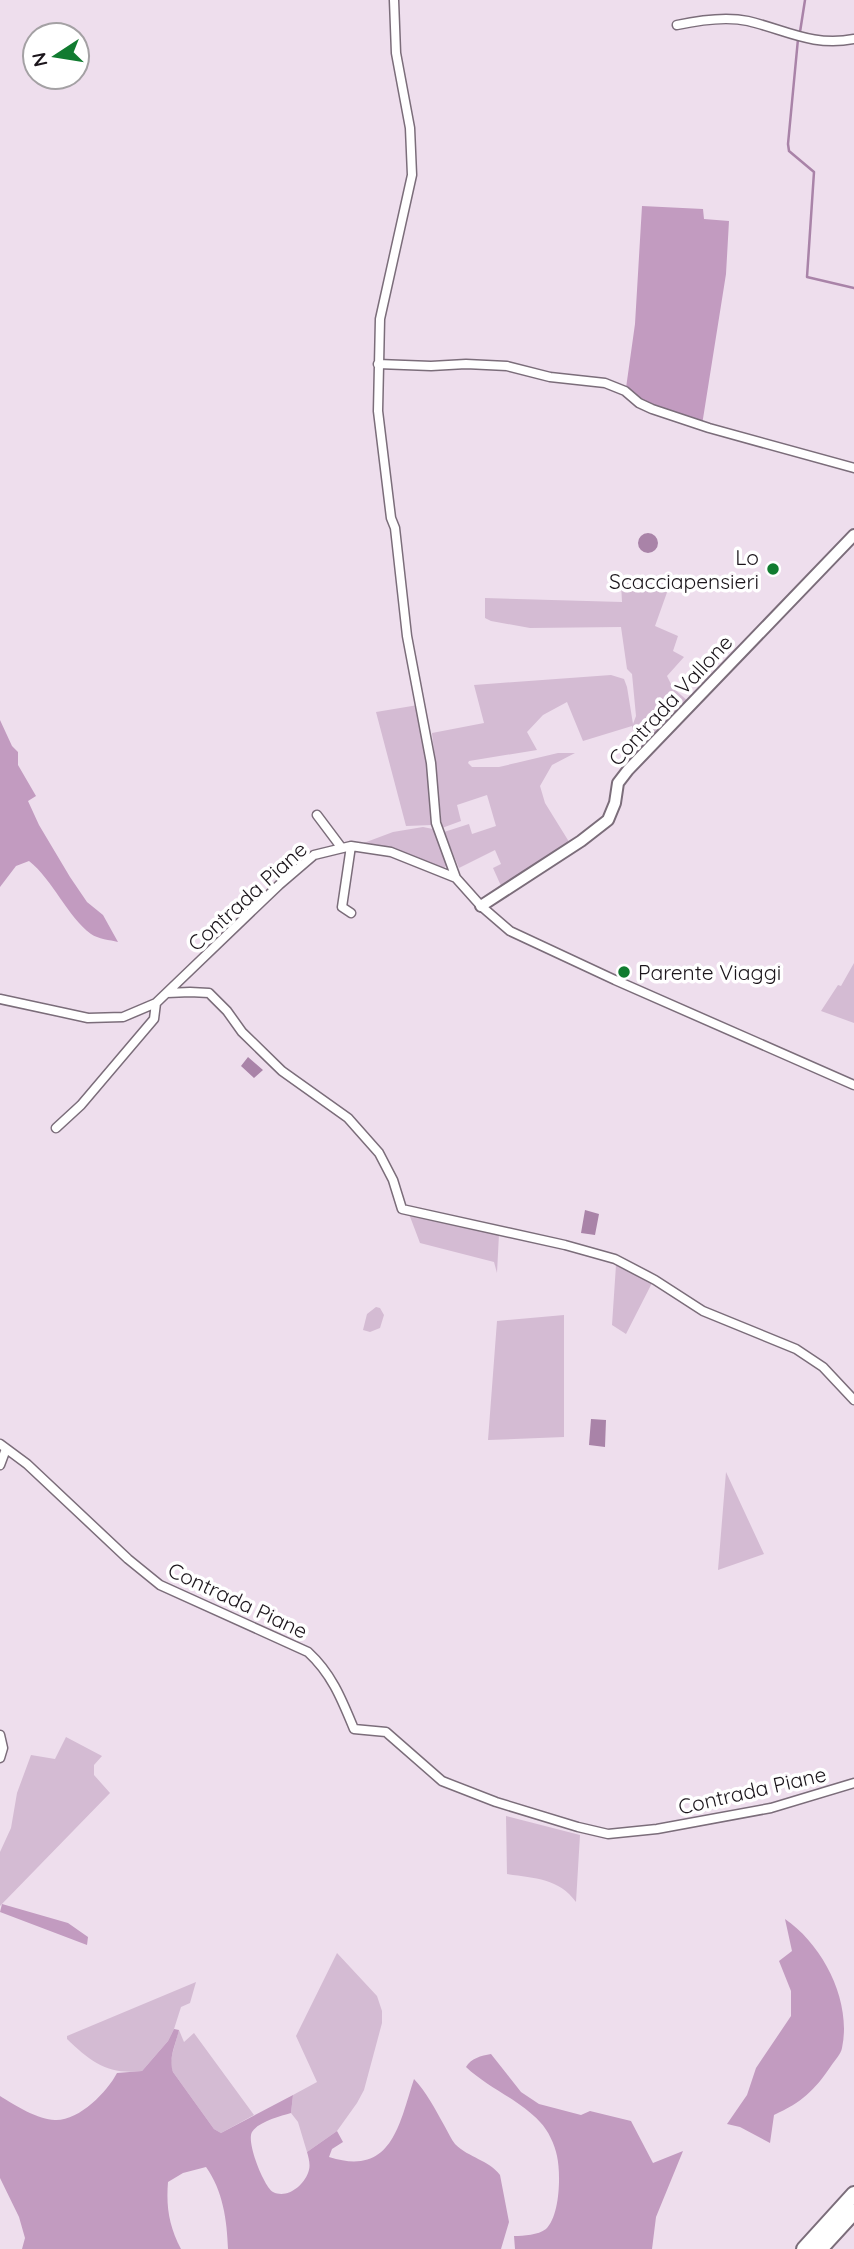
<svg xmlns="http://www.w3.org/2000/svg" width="854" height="2249" font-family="Quicksand,sans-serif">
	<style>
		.green { fill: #d4bbd3 }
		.forest { fill: #c29bc0 }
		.water { fill: #a983a8 }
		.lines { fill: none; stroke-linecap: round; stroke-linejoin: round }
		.stream { stroke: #a983a8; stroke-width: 2.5 }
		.street-casing { stroke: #7b6d7a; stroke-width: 11 }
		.secondary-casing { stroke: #7b6d7a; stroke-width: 14 }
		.highway-casing { stroke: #7b6d7a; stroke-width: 18 }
		.street { stroke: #fff; stroke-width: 8 }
		.secondary { stroke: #fff; stroke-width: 10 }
		.highway { stroke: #fff; stroke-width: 14 }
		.poi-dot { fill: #117b30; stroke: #fff; stroke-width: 2.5 }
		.labels { text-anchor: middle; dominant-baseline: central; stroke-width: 7; stroke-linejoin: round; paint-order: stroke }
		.poi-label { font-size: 21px; fill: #1b151b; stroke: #fff; text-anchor: end }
		.street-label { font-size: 21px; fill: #1b151b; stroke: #fff }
	</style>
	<rect width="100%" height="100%" fill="#eedeed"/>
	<!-- green -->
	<path class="green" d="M641 582 670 584 655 626 678 636 673 651 684 657 667 676 673 688 689 702 638 755 632 726 583 741 567 702 543 715 527 732 537 750 469 761 468 763 472 767H499L558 753H575L552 765 540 786 545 803 571 845 502 888 493 868 501 864 495 850 459 868 444 832 469 824 472 834 496 826 487 795 457 805 461 821 442 828 432 733 484 723 474 685 611 675 624 679 627 687 633 724 636 716 632 674 627 669 621 627 530 628 491 621 485 618V598L622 602 621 584Z
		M418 705 428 755 433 825 406 826 376 712Z
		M423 827 433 829 449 863 444 868 361 844 393 832Z
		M854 963V1023L821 1011 838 985 841 986Z
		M409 1214 499 1234 497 1273 494 1262 420 1243Z
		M616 1265 652 1283 626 1334 612 1325Z
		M376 1307 380 1308 384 1315 380 1328 370 1332 363 1330 367 1314Z
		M564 1315V1437L488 1440 497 1321Z
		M726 1472 764 1554 718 1570Z
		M66 1737 102 1756 94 1765V1775L110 1793 0 1906V1852L11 1828 17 1793 31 1755 55 1759Z
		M506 1816 580 1835 576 1902C559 1878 534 1878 507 1874Z
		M337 1953 377 1996 382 2011V2023L364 2090 357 2103 337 2131 307 2152 298 2122 291 2113 293 2095 317 2082 296 2036Z
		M196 1982 190 2003 181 2007 174 2029 168 2041 142 2071C108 2075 91 2062 67 2039V2036Z
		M179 2030 184 2042 194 2033 254 2115 221 2133 214 2129 173 2072 170 2065 172 2055Z"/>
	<!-- forest -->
	<path class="forest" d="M642 206 703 209 704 219 729 221 726 274 702 425 644 404 626 388 635 324Z
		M0 720 12 746 18 752V765L36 796 28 801 39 825 70 877 87 902 103 915 118 942C110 940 98 939 91 934 67 916 53 880 29 861L16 866 0 887Z
		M2 1904 68 1923 88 1937 87 1945 0 1912Z
		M785 1919C823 1945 852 2001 842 2048 841 2054 835 2060 831 2066 814 2091 802 2102 774 2115L770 2143 740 2127 727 2124 747 2095 756 2068 791 2016V1991L779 1961 792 1951Z
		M174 2029 179 2030C176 2044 168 2058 173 2072L214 2129 221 2133 293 2095 291 2113C280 2116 258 2122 252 2132 246 2142 264 2187 273 2192 287 2199 303 2186 308 2173 311 2166 309 2159 307 2152L337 2131 343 2142 332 2149 329 2157C392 2177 399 2125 414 2079 427 2093 435 2109 444 2125 448 2132 451 2139 455 2144 469 2158 489 2160 500 2175L509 2222 501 2249H228C227 2220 223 2191 206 2167L183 2173 168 2182C166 2207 169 2226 181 2249H22L25 2238 19 2217 0 2178V2096C14 2105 39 2120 55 2120 79 2121 107 2092 117 2073L142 2071 168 2041Z
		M491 2054 521 2092 539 2104 581 2115 590 2111 631 2121 653 2163 683 2151 656 2217 652 2249H515L514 2236C524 2236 538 2235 546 2229 560 2216 561 2174 557 2156 555 2145 548 2130 540 2122 520 2100 488 2088 466 2067 471 2058 481 2056 491 2054Z"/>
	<!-- water -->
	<path class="water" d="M638 543a10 10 0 1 1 20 0a10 10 0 1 1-20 0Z
		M248 1057 263 1070 254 1078 241 1066Z
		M585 1210 599 1214 595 1235 581 1233Z
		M591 1419 606 1420 605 1447 589 1445Z"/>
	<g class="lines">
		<!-- stream -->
		<path class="stream" d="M800 32 805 0
			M798 39 788 144 789 151 814 172 807 277 854 288"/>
		<defs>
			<path id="street" d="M394 0 396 53 410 128 412 175 380 319 378 411 391 518 395 528 407 636 431 763 436 823 456 878
				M677 25C700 20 725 16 748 21 786 30 813 47 854 39
				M378 364 431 366 466 364 507 366 550 377 605 383 625 391 639 403 652 409 709 428 854 468
				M317 815 341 847
				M351 913 342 907 351 846
				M167 993 190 992 209 993 227 1011 242 1032 282 1071 348 1118 379 1153 393 1180 402 1209 565 1245 615 1259 655 1280 703 1311 796 1349 823 1367 854 1400
				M0 999 88 1018 123 1017 156 1003 279 885 314 855 351 846 391 852 456 878 481 906 510 931 615 980 854 1085
				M56 1128 81 1105 154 1019 156 1003
				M0 1444 27 1464 128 1559 160 1585 308 1652C332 1674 342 1700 354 1729L386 1732 442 1781 496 1802 578 1827 608 1834 657 1829 771 1808 854 1783
				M0 1465 6 1449
				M0 1735 3 1748 0 1758"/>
			<path id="secondary" d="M481 906 581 841 608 820 615 803 618 783 628 770 854 535"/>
			<path id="highway" d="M804 2249 854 2194
				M820 2249 854 2212"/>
		</defs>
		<!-- street casing -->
		<use href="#street" class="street-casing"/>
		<!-- secondary casing -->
		<use href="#secondary" class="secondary-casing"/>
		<!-- highway casing -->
		<use href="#highway" class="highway-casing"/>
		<!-- street -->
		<use href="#street" class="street"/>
		<!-- secondary -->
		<use href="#secondary" class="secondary"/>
		<!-- highway -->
		<use href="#highway" class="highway"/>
	</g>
	<!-- markers -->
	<g class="poi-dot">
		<circle cx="773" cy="569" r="7"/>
		<circle cx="624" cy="972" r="7"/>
	</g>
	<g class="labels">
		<!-- poi labels -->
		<g class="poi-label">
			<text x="759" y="557">Lo<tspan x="759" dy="24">Scacciapensieri</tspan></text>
			<text x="638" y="972" text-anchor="start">Parente Viaggi</text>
		</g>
		<!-- street labels -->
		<g class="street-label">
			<text transform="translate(670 700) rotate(-47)">Contrada Vallone</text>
			<text transform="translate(247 896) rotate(-42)">Contrada Piane</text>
			<text transform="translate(238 1600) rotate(25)">Contrada Piane</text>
			<text transform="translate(752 1790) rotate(-13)">Contrada Piane</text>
		</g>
	</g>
	<!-- north arrow -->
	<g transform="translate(56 56) rotate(258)"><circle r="33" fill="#ffffff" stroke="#a4a1a4" stroke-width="2"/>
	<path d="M0-5L12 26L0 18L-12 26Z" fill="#117b30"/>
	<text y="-10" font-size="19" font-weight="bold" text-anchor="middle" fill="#1b151b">N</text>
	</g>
</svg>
